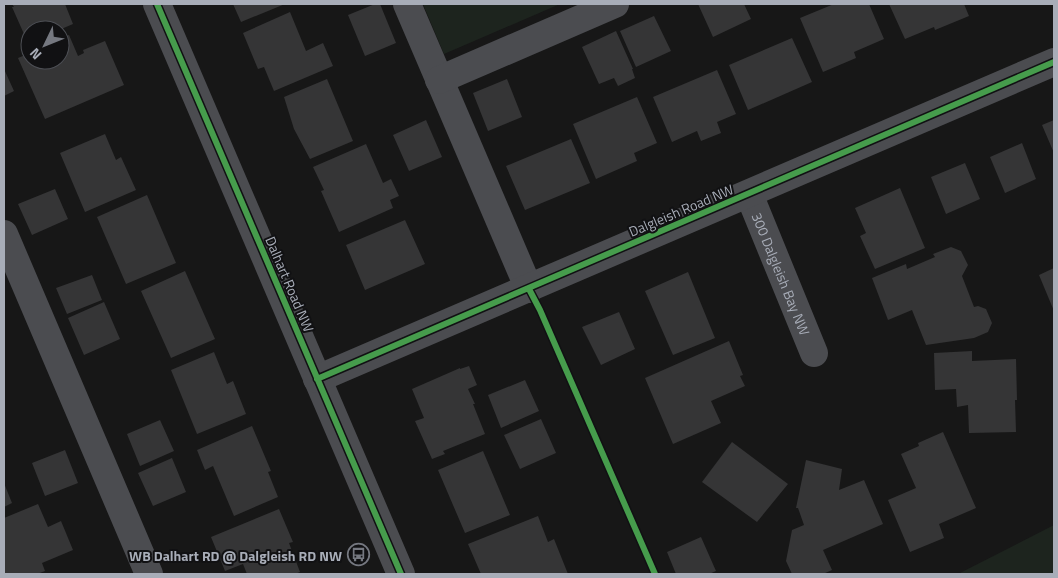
<svg xmlns="http://www.w3.org/2000/svg" width="1058" height="578" font-family="'Titillium Web',sans-serif">
	<style>
		.green { fill: #1d241e }
		.building { fill: #353536 }
		.lines { fill: none; stroke-linecap: round; stroke-linejoin: round }
		.minor { stroke: #4b4c50; stroke-width: 28 }
		.cycleway-casing { stroke: #111113; stroke-width: 9 }
		.cycleway { stroke: #469c4c; stroke-width: 6 }
		.labels { text-anchor: middle; dominant-baseline: central; stroke-width: 4; stroke-linejoin: round; paint-order: stroke }
		.street-label { font-size: 14px; fill: #a8adb8; stroke: #111113 }
		.poi-label { font-size: 14px; font-weight: bold; fill: #a8adb8; stroke: #111113; text-anchor: end }
	</style>
	<rect width="100%" height="100%" fill="#171717"/>
	<!-- green -->
	<path class="green" d="M423 4H560L444 54Z
		M1054 525V574H958Z"/>
	<!-- building -->
	<path class="building" d="M12 4H65L73 24 59 30H30V42L28 43 12 7H14Z
		M233 4H285L241 22Z
		M375 4H380L396 43 365 56 348 15Z
		M698 4H744L751 19 713 37Z
		M834 4H869L884 39 854 52 856 58 823 72 800 18Z
		M889 4H964L969 16 935 30 934 27 905 39Z
		M290 12 306 51 323 43 333 66 274 91 264 67 258 69 243 33Z
		M654 16 671 51 636 67 620 31Z
		M616 31 633 69H632L635 78 618 86 614 78 599 84 582 47Z
		M69 35 78 56 84 53 83 50 105 41 124 85 45 119 18 58 30 53V60H60V39Z
		M792 38 812 82 748 110 729 65Z
		M4 69 14 91 4 96Z
		M717 70 736 114 717 122 721 133 701 141 697 131 672 142 653 97Z
		M327 79 353 141 310 159 294 129 284 97Z
		M507 79 522 117 488 131 473 93Z
		M637 97 657 143 634 153 637 161 596 179 573 124Z
		M426 120 442 157 409 171 393 135Z
		M1054 120V153L1042 125Z
		M105 134 116 160 121 157 136 190 85 212 60 153Z
		M571 139 590 183 525 210 506 166Z
		M1022 143 1036 179 1005 193 990 157Z
		M366 144 383 183 391 179 399 196 390 200 393 208 339 232 321 191 324 190 313 167Z
		M965 163 980 199 946 214 931 177Z
		M900 188 925 248 875 269 860 236 866 233 855 208Z
		M55 189 68 219 32 235 18 204Z
		M147 195 176 263 126 284 97 217Z
		M405 220 425 264 365 290 346 245Z
		M951 247 961 251 968 265 962 276 974 307 978 306 986 309 992 323 988 332 974 338 926 345 912 310 888 320 872 278 906 264 907 269 935 257 933 254Z
		M1054 268V311L1039 275Z
		M185 271 215 339 171 358 141 291Z
		M688 272 715 338 673 355 645 291Z
		M92 275 102 300 67 314 56 288Z
		M104 302 120 339 84 355 68 318Z
		M619 312 635 349 601 365 582 327Z
		M729 341 743 375 740 376 745 386 711 401 721 423 673 444 645 378Z
		M972 351V361L1016 359 1017 400H1015L1016 432 969 433 968 405 957 407 956 389 935 390 934 353Z
		M214 352 227 384 233 381 246 414 197 434 171 370Z
		M469 366 477 385 468 389 475 404H473L485 434 443 451 445 454 432 459 415 421 424 418 412 389 460 368V369Z
		M525 380 539 411 501 428 488 395Z
		M541 419 556 453 520 469 504 435Z
		M160 420 174 451 140 466 127 434Z
		M252 426 271 471 268 472 278 497 234 516 213 466 205 470 197 450Z
		M943 432 976 508 939 524 944 538 910 552 888 500 916 488 901 454 919 446 918 443Z
		M732 442 788 484 757 522 702 482Z
		M65 450 78 483 45 496 32 463Z
		M483 451 510 515 465 533 438 470Z
		M172 458 186 492 153 506 138 473Z
		M806 460 842 469 839 490 864 480 883 524 823 550 832 570 823 574H792L786 561 792 530 804 525 798 508H796Z
		M4 483 12 503 4 507Z
		M38 504 48 527 61 521 73 550 42 563 45 571 37 574H4V518Z
		M279 509 293 542 289 543 300 572 295 574H247L243 564 225 571 211 537Z
		M538 516 548 542 554 539 568 574H481L468 544Z
		M701 537 716 571 709 574H676L667 552Z"/>
	<g class="lines">
		<!-- minor -->
		<g class="minor">
			<path d="M157 4 401 574"/>
			<path d="M407 4 529 289"/>
			<path d="M439 80 615 4"/>
			<path id="s1" d="M749 194 814 353"/>
			<path d="M4 234 149 574"/>
			<path d="M317 379 1054 62"/>
		</g>
		<defs>
			<path id="cycleway" d="M157 4 401 574
				M529 289 540 310 655 574
				M317 379 1054 62"/>
		</defs>
		<!-- cycleway casing -->
		<use href="#cycleway" class="cycleway-casing"/>
		<!-- cycleway -->
		<use href="#cycleway" class="cycleway"/>
	</g>
	<!-- icons -->
	<defs>
		<symbol id="bus-ring" viewBox="-11 -11 22 22"><circle r="9.5" fill="#111113" stroke="#757880" stroke-width="1.5"/><path d="M-5-6H5V4H4V6H2V4H-2V6H-4V4H-5ZM-3.5-4V0h7V-4ZM-3.5 1.2v1.5H-2V1.2ZM2 1.2v1.5H3.5V1.2Z" fill="#757880"/></symbol>
	</defs>
	<g fill-rule="evenodd">
		<use href="#bus-ring" x="346" y="542" width="25" height="25"/>
	</g>
	<g class="labels">
		<!-- street labels -->
		<g class="street-label">
			<text transform="translate(681 210) rotate(-23)">Dalgleish Road NW</text>
			<text stroke="none"><textPath href="#s1" startOffset="86">300 Dalgleish Bay NW</textPath></text>
			<text transform="translate(290 284) rotate(67)">Dalhart Road NW</text>
		</g>
		<!-- poi labels -->
		<g class="poi-label">
			<text x="342" y="555">WB Dalhart RD @ Dalgleish RD NW</text>
		</g>
	</g>
	<!-- border -->
	<rect width="1058" height="578" fill="none" stroke="#a8adb8" stroke-width="10"/>
	<!-- north arrow -->
	<g transform="translate(45 45) rotate(227)"><circle r="24" fill="#111113" stroke="#4d4f55"/>
	<path d="M0-4L9 19L0 12L-9 19Z" fill="#757880"/>
	<text y="-8" font-size="14" font-weight="bold" text-anchor="middle" fill="#a8adb8">N</text>
	</g>
</svg>
